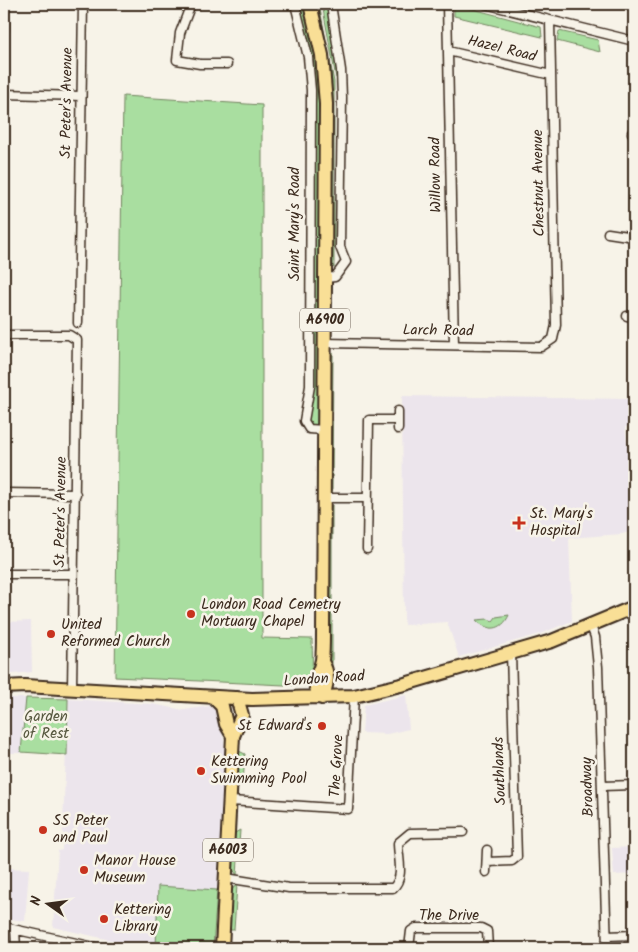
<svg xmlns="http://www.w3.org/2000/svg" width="638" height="952" font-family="Kalam,sans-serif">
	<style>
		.built { fill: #ece5ec }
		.green { fill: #a9dea0; stroke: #72845f }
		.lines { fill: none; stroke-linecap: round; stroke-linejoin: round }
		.minor-casing { stroke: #3b2a1e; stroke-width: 11 }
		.primary-casing { stroke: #3b2a1e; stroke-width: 16 }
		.minor { stroke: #f7f3e8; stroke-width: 8 }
		.primary { stroke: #f9df96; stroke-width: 12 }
		.poi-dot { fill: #c8321e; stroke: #f7f3e8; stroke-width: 2 }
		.labels { text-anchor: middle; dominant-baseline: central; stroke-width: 5; stroke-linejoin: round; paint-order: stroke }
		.shield { fill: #f7f3e8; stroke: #73665b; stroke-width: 1 }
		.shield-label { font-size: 14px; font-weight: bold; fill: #3b2a1e }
		.street-label { font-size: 15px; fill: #3b2a1e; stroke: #f7f3e8 }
		.poi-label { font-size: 15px; fill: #3b2a1e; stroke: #f7f3e8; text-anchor: start }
		.park-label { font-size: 15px; fill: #56573e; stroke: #f7f3e8 }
	</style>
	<rect width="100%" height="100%" fill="#f7f3e8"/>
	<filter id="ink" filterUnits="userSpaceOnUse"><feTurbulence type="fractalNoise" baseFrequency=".02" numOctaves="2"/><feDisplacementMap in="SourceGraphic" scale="10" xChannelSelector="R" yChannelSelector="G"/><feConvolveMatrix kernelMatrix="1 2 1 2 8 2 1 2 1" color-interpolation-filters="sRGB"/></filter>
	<g filter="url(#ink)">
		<!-- built -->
		<path class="built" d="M402 396 631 399 634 427H625L629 459H634V530L622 534 569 538 572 621 540 634 459 657 447 622 404 625Z
			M31 621 32 672 4 675V622Z
			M406 695 409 729 387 734 362 733 364 705Z
			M4 698H26L21 753H4Z
			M68 699 152 704 184 710 210 706 218 711 225 748 217 890 158 886 156 948H146L53 927 58 851 62 850Z
			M634 847V874L614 875 612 848Z
			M4 868 29 869 25 921 4 918Z"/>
		<!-- green -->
		<path class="green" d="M299 4H305L318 61 321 92 318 424 315 427 309 425 307 418 314 386 315 91 312 62Z
			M317 4H319L334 82V268L332 264V82L329 58Z
			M322 4H328L338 77 336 78Z
			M454 4 541 27 542 37 454 16Z
			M559 31 598 40 600 52 557 41Z
			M123 96 262 105V638L312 639C312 652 315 676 305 686L115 677Z
			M333 353 332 493 330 489 331 365Z
			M332 505V670L330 675 329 511Z
			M509 615C502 631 488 632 476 620L488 619 493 621 496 617Z
			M26 698 68 699 67 755 21 752Z
			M239 751 245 754 243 784 237 780Z
			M240 830 237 875 232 868 235 833Z
			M237 885 234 930H228L231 890Z
			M158 886 217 890 213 948H156Z"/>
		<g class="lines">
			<defs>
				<path id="minor" d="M191 4 180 33 177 60 200 64H227
					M295 4 308 57 311 90 310 386 304 421 309 429 324 430
					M447 4 454 345
					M485 4 634 41
					M4 30V4
					M448 51 551 75
					M4 94 81 96
					M632 133 634 131
					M608 233 634 237
					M325 278 335 277 346 262 340 247 342 98 341 70 331 4
					M627 316 634 317
					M78 323 83 4
					M4 335H69L77 340 72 689
					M325 343 541 347 553 339 556 325 550 21
					M398 429V411
					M4 493 76 494
					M324 498H367
					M367 549 369 420H398
					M4 574H73
					M591 626 595 637 598 667 607 948
					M602 786 634 785
					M231 801 348 809 354 696
					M487 862 512 861 517 857 511 653
					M486 872 487 850
					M226 878 289 888H393C405 877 398 858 398 843L410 833 463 832
					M4 927 99 948
					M15 930 16 948
					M607 936 634 935
					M409 948 411 931 416 928H481L487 931 488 948"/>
				<path id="primary" d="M310 4 322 55 326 104 323 635C323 643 323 652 322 660 319 679 308 679 322 698
					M322 662C330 674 327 686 322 698
					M4 687 25 686 252 699 354 696 405 684 552 641 634 607
					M213 697 222 706 226 724 233 736
					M222 948 233 736 242 715 237 698"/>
			</defs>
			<!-- minor casing -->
			<use href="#minor" class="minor-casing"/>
			<!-- primary casing -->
			<use href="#primary" class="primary-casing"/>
			<!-- minor -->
			<use href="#minor" class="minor"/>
			<!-- primary -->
			<use href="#primary" class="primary"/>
		</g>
	</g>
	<!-- markers -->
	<g class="poi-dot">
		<path d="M516.5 515.5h5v5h5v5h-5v5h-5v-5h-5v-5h5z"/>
		<circle cx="191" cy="614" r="5"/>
		<circle cx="51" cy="634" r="5"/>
		<circle cx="322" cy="726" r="5"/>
		<circle cx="201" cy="771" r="5"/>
		<circle cx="43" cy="830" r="5"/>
		<circle cx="84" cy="870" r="5"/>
		<circle cx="104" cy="919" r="5"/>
	</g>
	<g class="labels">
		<!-- shield labels -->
		<g class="shield">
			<rect x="300" y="308.5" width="50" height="23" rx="4"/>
			<rect x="203" y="838.5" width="50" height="23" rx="4"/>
		</g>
		<g class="shield-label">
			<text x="325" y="320">A6900</text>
			<text x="228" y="850">A6003</text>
		</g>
		<!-- street labels -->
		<g class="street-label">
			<text transform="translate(502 49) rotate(14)">Hazel Road</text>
			<text transform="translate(67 103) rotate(-89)">St Peter's Avenue</text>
			<text transform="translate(436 175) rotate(-91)">Willow Road</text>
			<text transform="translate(539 183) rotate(-91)">Chestnut Avenue</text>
			<text transform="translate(295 224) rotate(-90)">Saint Mary's Road</text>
			<text transform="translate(438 331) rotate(1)">Larch Road</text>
			<text transform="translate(61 512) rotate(-89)">St Peter's Avenue</text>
			<text transform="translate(324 679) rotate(-4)">London Road</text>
			<text transform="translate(337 766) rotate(-87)">The Grove</text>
			<text transform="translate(500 771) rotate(-92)">Southlands</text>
			<text transform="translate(588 787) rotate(-92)">Broadway</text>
			<text x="449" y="916">The Drive</text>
		</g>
		<!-- poi labels -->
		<g class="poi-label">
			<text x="530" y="514">St. Mary's<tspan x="530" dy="17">Hospital</tspan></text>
			<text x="201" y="605">London Road Cemetry<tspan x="201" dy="17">Mortuary Chapel</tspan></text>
			<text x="61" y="625">United<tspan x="61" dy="17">Reformed Church</tspan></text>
			<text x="312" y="726" text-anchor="end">St Edward's</text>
			<text x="211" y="762">Kettering<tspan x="211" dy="17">Swimming Pool</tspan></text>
			<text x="53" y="821">SS Peter<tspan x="53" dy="17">and Paul</tspan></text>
			<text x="94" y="861">Manor House<tspan x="94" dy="17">Museum</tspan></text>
			<text x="114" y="910">Kettering<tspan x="114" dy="17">Library</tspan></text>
		</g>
		<!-- park labels -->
		<g class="park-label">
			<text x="46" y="717">Garden<tspan x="46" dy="17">of Rest</tspan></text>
		</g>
	</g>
	<!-- margin -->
	<rect width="638" height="952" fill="none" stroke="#f7f3e8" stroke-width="20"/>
	<rect x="10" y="10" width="618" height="932" fill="none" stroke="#3b2a1e" stroke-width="2" filter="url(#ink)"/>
	<!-- north arrow -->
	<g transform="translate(48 904) rotate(284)" stroke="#f7f3e8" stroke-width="4" paint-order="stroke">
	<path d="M0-4L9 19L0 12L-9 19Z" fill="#3b2a1e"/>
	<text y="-8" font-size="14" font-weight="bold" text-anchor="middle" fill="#3b2a1e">N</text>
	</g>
</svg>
